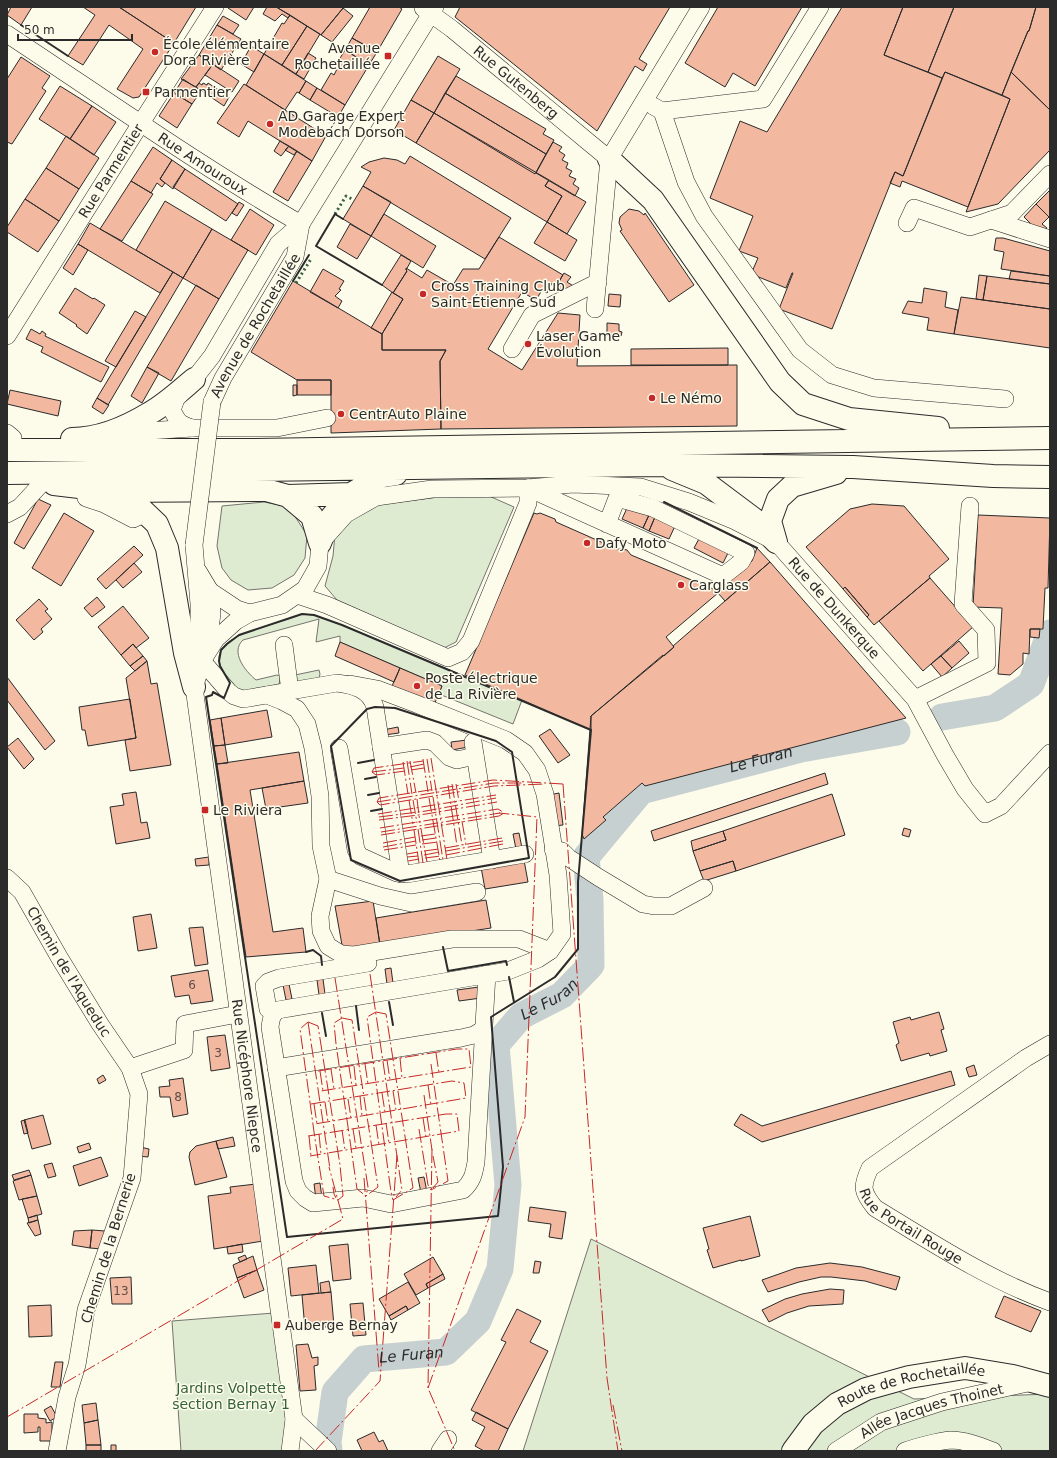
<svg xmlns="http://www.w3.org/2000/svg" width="1057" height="1458" font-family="'DejaVu Sans',sans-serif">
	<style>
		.green { fill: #deebd1; stroke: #74746e }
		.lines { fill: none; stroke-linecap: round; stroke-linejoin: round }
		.river { stroke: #c7d0d0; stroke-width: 27 }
		.building { fill: #f2b8a0; stroke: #2b2b2b }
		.minor-casing { stroke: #2b2b2b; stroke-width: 18 }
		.major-casing { stroke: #2b2b2b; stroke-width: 24 }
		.highway-casing { stroke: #2b2b2b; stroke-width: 24 }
		.minor { stroke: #fdfbea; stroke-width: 17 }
		.major { stroke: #fdfbea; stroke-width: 22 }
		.highway { stroke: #fdfbea; stroke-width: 22 }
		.minor-bridge-casing { stroke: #2b2b2b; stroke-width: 18; stroke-linecap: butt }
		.minor-bridge { stroke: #fdfbea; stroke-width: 17 }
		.hedge { stroke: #34623c; stroke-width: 3; stroke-dasharray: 2 3; stroke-linecap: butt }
		.fence { stroke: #2b2b2b; stroke-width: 1; stroke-dasharray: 5 2; stroke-linecap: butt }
		.wall { stroke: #2b2b2b; stroke-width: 2 }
		.power { stroke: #c62828; stroke-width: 1; stroke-dasharray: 14 3 2 3; stroke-linecap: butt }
		.poi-dot { fill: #c62828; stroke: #fdfbea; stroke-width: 1.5 }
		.labels { text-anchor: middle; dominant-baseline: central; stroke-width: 3; stroke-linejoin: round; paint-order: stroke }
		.number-label { font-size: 12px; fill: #5d4e48 }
		.poi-label { font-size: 14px; fill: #2b2b2b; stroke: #fdfbea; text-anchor: start }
		.street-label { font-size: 14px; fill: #2b2b2b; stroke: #fdfbea }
		.park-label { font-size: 14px; fill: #34623c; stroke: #fdfbea }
		.water-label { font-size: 15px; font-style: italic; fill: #2b2b2b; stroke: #fdfbea }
	</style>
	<rect width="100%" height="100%" fill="#fdfbea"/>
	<!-- green -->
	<path class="green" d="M480 492 514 507 456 642 444 648 337 600 325 586 333 556 335 534 349 518 375 505Z
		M264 502 285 506 294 515 307 535 305 558 294 575 272 588 248 590 231 580 222 568 217 546 222 506Z
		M302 614 314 615 342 625 522 700 513 724 439 694 442 686 340 642V636L316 642 319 619 243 640C230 652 245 671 256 680L277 675 281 676 279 684C270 686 253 693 243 692 231 691 218 668 219 656 220 651 223 647 227 643 243 630 281 623 302 614Z
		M319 670 320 674 319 678 298 682 295 678V675Z
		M591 1239 914 1399 1050 1394V1451H523Z
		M274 1313 288 1418 285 1451H181L172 1321Z"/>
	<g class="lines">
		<!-- river -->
		<g class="river">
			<path d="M942 717 995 708 1031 684 1050 633"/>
			<path id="s1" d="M329 1451 328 1442 335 1392 364 1359 446 1352 478 1321 500 1269 508 1185 496 1045 521 1016 562 995 591 965 590 899 586 857 641 791 801 749 897 732"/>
		</g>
	</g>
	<!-- building -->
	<path class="building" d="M11 7H32L21 25 7 15Z
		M83 7H119L174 43 139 97 133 98 117 89 143 49 109 25 83 65 68 56 95 15Z
		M119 7H196L174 43Z
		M229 7H254L246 20 228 8Z
		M267 7H276L290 15 288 18 282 14 275 21 263 14Z
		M279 7H344L321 35 278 8Z
		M370 7H399L402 9 377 52 352 38Z
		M460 7H670L639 59 647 64 643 71 635 66 597 131 455 17Z
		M718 7H802L755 86 733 73 725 87 685 63Z
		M842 7H903L884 55 942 78 903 176 895 172 832 329 779 309 793 273H792L786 288 751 274 758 258 739 251 753 216 710 198 740 121 767 132Z
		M903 7H954L928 72 884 55Z
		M954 7H1036L1029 31H1028L1002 95 945 72 942 78 928 72Z
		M1036 7H1050V110L1011 72 1028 31H1029Z
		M343 8 353 16 332 42 321 35Z
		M290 15 307 26 282 65 264 54 282 23 284 24Z
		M223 16 239 25 233 34 217 25Z
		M217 25 241 39 221 70 199 55Z
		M307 26 320 34 296 74 282 65Z
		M352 38 377 52 369 65 345 50Z
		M251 46 264 54 254 72 241 64Z
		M345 50 369 65 345 105 321 90 331 73 334 75 337 69 334 68Z
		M308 53 316 58 304 79 296 74Z
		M264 54 306 81 299 93 297 92 285 110 246 85Z
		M199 55 213 64 196 87 181 79Z
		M438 56 460 69 434 113 411 100Z
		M21 57 50 76 42 88 46 91 12 144 7 142V79Z
		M213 64 239 81 232 92 205 75Z
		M945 72 1010 99 968 207 902 181 900 187 890 183 895 172 903 176Z
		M1011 72 1050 110V150L998 204 966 212 1010 99 1002 95Z
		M456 76 546 129 543 134 554 140 546 154 445 93Z
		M183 79 201 91 192 104 174 93Z
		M306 81 317 88 310 100 299 93Z
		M199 83 202 85 203 83 207 85 208 83 229 97 224 106 196 87Z
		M244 84 326 136 312 161 248 121 239 137 217 123Z
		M60 86 92 106 70 139 39 119Z
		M317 88 345 105 338 117 310 100Z
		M174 93 192 104 177 128 159 116Z
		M445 93 546 154 535 174 434 113Z
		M411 100 434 113 416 143 394 130Z
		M92 106 116 122 94 155 70 139Z
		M434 113 549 180 545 186 562 196 547 222 416 143Z
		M66 136 99 158 79 189 46 168Z
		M280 141 289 146 281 156 274 151Z
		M553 142 562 147 559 151 565 155 562 160 568 163 566 168 572 171 569 176 576 179 573 184 579 188 575 196 536 173Z
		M289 146 297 151 294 155 285 150Z
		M153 147 172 160 160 179 165 183 162 187 157 183 151 193 131 181Z
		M297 151 312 161 288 201 273 192Z
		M410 156 511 218 485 259 363 186 371 172 361 167 369 162 384 158 397 160 405 164Z
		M172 160 185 169 173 189 160 179Z
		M46 168 79 189 59 221 25 199Z
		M185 169 238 204 226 221 173 187Z
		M549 180 586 202 567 234 547 222 562 196 545 186Z
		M131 181 153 194 122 241 100 229Z
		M363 186 391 202 371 236 343 219Z
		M1050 190V215L1049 217 1036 204Z
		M25 199 59 221 38 252 7 232V227Z
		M165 201 212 229 183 278 136 250Z
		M239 202 244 205 237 216 232 213Z
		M1036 204 1049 217 1042 224 1047 228 1044 231 1035 228 1024 217Z
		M250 209 274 225 256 255 231 240Z
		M629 209 639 211 644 215 645 213 694 285 669 302 620 231 622 230 619 223 620 217Z
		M384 214 436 246 423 268 371 236Z
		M547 222 577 240 565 261 534 243Z
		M90 223 173 272 160 293 78 244Z
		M350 224 371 236 357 259 337 247Z
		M212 229 248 250 219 299 183 278Z
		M499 237 563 275 557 285 552 283 547 293 542 290 536 300 522 292 488 349 522 370 558 313 580 315 577 366 737 365V426L441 429 440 361 446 350H382V334L403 299 393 293 407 271 406 270V268L422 278 427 270 453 285 463 269H479Z
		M996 238H1003L1050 251V276L1001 269 1004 252 994 250Z
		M78 244 88 250 73 275 63 268Z
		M401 255 411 261 406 270 407 271 393 293 382 285Z
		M323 269 344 281 339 289 341 290 335 296 342 301 338 308 310 292Z
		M1011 271 1050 276V284L1009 279Z
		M173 272 183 278 108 405 97 398Z
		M564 273 571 277 567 282 575 287 565 291 556 286Z
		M979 275 987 276 983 300 976 299Z
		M987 276 1050 284V309L983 300Z
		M293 281 382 334V350H446L440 361 441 429 331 433V380H297L251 352Z
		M196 285 219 299 171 381 147 367Z
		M75 288 93 299 94 298 105 305 87 334 76 326 77 325 59 313Z
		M924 288 947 292 945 307 958 310 954 334 927 330 929 318 902 313 908 301 922 303Z
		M392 292 403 299 382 334 371 328Z
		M609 294 621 295 620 307 608 306Z
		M961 297 1050 309V348L954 334Z
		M135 311 146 317 116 367 105 361Z
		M607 323 619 324V331L622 332 621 336 607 335Z
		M31 329 40 334 42 331 46 334 45 336 109 367 101 382 41 352 43 347 26 339Z
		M728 348V365H631V349Z
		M147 367 159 373 142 403 131 396Z
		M297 380H331V395H297Z
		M293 385H297V395L293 396Z
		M10 390 61 401 58 416 7 404Z
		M97 398 109 405 103 414 92 407Z
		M38 499 51 505 24 549 14 543Z
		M872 504 904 506 949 559 929 576 930 578 874 625 867 617 869 615 845 587 843 589 837 582 806 547 850 509Z
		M628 506 649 515 643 528 622 519Z
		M64 513 94 531 61 586 32 568Z
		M534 513 537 514 540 513 555 519 556 522 617 549H623L627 550 631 555 718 591 752 561 757 548 770 562 725 601 718 593 666 637 674 647 591 716V730L465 675Z
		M649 515 655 517 649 531 643 528Z
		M978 515 1050 518 1048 588H1045L1043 629H1030L1029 654 1023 653V664L1010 675 998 674 1002 608 973 607Z
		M655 517 675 526 669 539 649 531Z
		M700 537 729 551 723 563 694 548Z
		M134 546 143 555 106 589 97 579Z
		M770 562 906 718 645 786 642 783 603 817 606 820 584 839 582 834 591 716 663 655 664 656 674 647 673 646Z
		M134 563 142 572 123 588 116 580Z
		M930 578 973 627 923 671 879 621Z
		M845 587 869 615 867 617 843 589Z
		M97 597 105 607 92 617 84 608Z
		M39 599 48 609 45 611 52 619 41 629 43 632 34 640 16 620Z
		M123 606 149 638 136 648 133 644 121 655 98 627Z
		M1030 629H1040L1039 638 1030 637Z
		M959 641 969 653 952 668 941 656Z
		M340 642 400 668 394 682 335 656Z
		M133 644 143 656 130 666 121 655Z
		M143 656 147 661 135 671 130 666Z
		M941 656 952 668 942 677 931 664Z
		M147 661 151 684 157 683 171 765 130 771 125 740 136 738 126 678Z
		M400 668 442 686 434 705 392 686Z
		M7 677 55 741 45 750 7 700Z
		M130 699 136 738 88 746 85 730H82L79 707Z
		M267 710 272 737 225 745 221 718Z
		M221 718 225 745 214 746 210 720Z
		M398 727 399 733 384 735 383 730Z
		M550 729 570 755 558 763 539 736Z
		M18 738 34 759 24 769 7 747Z
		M467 740 468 747 452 750 451 742Z
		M225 745 228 763 217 764 214 746Z
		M299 752 304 781 250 790 273 932 303 928 306 952 246 957 217 764Z
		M825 773 828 784 654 841 651 831Z
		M304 781 308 803 266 809 262 788Z
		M136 792 141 823 147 822 150 838 116 844 110 807 124 805 122 794Z
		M559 793 563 825 554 826 549 795Z
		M832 794 845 835 736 871 733 861 700 871 693 851 726 840 723 831Z
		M904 828 911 830 909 837 902 835Z
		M723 831 726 840 693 851 691 841Z
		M519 833 522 848 516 849 513 834Z
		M209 857V865L196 866 195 859Z
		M524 860 528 882 485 889 481 867Z
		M733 861 736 871 704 881 700 871Z
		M486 900 491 928 380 945 376 918Z
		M373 901 380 945 345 948 342 945 335 906Z
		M151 914 157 948 138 951 133 917Z
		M203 927 208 964 195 966 189 928Z
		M391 968 393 983 387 984 385 969Z
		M208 970 213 1001 191 1004 189 995 175 997 171 976Z
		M323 979 325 994 319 995 317 980Z
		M289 984 292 999 286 1000 283 985Z
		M479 987 481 998 459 1001 457 990Z
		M939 1012 944 1029 941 1030 947 1051 930 1056 929 1053 901 1061 896 1045 899 1043 893 1022 910 1017 911 1020Z
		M225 1035 230 1068 211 1071 207 1037Z
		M974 1065 977 1075 969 1077 966 1068Z
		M951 1071 955 1085 762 1142 734 1125 741 1114 762 1126Z
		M103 1075 106 1080 99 1084 97 1079Z
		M183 1078 188 1114 173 1117 170 1097H160L159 1087 170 1086 169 1080Z
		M43 1115 51 1144 32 1149 24 1120Z
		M25 1120 28 1133 24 1134 21 1121Z
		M233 1137 235 1146 218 1149 216 1141Z
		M216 1141 227 1177 195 1185 189 1157 190 1152 196 1146Z
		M89 1143 91 1149 79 1153 77 1147Z
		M140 1147 149 1149 148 1157 138 1156Z
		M101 1157 108 1176 79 1186 73 1166Z
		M52 1163 56 1176 48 1178 44 1165Z
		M29 1170 31 1175 14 1180 12 1175Z
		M31 1175 37 1196 19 1200 13 1181Z
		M424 1177 427 1192 421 1193 418 1178Z
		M320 1183 322 1198 316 1199 314 1184Z
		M256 1184 263 1241 214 1249 208 1196 231 1193 230 1187Z
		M37 1196 42 1214 28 1218 22 1199Z
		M530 1207 566 1212 562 1239 549 1237 551 1224 528 1221Z
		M37 1215 38 1220 29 1223 28 1218Z
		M750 1216 760 1256 741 1261V1260L713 1268 707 1250 709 1249 703 1228Z
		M38 1220 41 1234 35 1236 27 1223Z
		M92 1230 105 1231 102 1249 90 1248Z
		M92 1230 90 1248 72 1245 74 1231Z
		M242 1244 243 1252 228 1254 227 1247Z
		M348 1244 351 1279 333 1281 329 1246Z
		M245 1255 247 1259 240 1262 238 1258Z
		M253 1256 257 1270 237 1278 233 1265Z
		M433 1257 443 1274 426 1284 428 1288 416 1295 404 1274Z
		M535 1261 541 1262 539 1273H533Z
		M830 1263 862 1267 900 1277 896 1290 865 1281 831 1277H821L799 1282 768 1292 762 1280 796 1268Z
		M316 1265 319 1293 291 1296 288 1268Z
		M257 1270 264 1290 244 1298 237 1278Z
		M443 1274 445 1279 428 1288 426 1284Z
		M131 1277 132 1304H112L110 1278Z
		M329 1281 331 1292 321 1293 320 1283Z
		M408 1282 420 1303 408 1310 406 1306 389 1316 379 1299Z
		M830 1289 844 1290 843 1304 809 1306 787 1313 769 1322 762 1310 785 1299 802 1294Z
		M331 1292 334 1326 305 1329 302 1295Z
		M1004 1296 1041 1311 1031 1332 995 1317Z
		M363 1303 366 1335 353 1336 350 1304Z
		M51 1305 52 1336 29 1337 28 1306Z
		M406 1306 408 1310 391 1320 389 1316Z
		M517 1309 541 1321 530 1342 548 1351 508 1429 471 1410 506 1342 501 1340Z
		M308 1344 312 1358 318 1357V1365L314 1366 316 1390 300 1391 296 1345Z
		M55 1362H63L60 1387H51Z
		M96 1403 98 1420 84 1423 82 1405Z
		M51 1406 57 1417 50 1421 44 1410Z
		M476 1412 508 1429 498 1451H484L475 1446 485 1427 472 1420Z
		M24 1414H38V1418L46 1419V1423L52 1422V1441H40V1427H38V1432L24 1433Z
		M98 1420 101 1445H86L84 1423Z
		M374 1432 379 1442 383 1440 388 1451H362L357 1440Z
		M86 1445H101V1451H86Z
		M111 1445H116V1451H111Z"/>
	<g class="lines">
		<defs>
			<g id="minor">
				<path id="s2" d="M423 8 452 29 609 159"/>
				<path id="s3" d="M7 34C104 98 200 166 301 224"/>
				<path d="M653 106 662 111 763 99 820 7"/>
				<path d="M662 111 686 182 704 216 800 350 832 375 874 388 1005 399"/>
				<path d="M991 220 1050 239"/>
				<path d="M907 223 914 208 970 227 1012 213 1050 174"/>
				<path d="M595 309 609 159 701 7"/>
				<path id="s4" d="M7 336 141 123 215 7"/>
				<path d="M512 349 532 315 598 282"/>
				<path id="s5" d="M212 402 223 378 295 257 301 224"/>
				<path d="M192 428C179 424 178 422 172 410L176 399 194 379 212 356 278 244 301 224 435 7"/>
				<path d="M7 433 13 438"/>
				<path d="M118 433 192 428H277L327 418"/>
				<path d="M528 488 723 576 741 562 746 553 653 508 617 498 607 524"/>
				<path d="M86 498 104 504 133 519 146 513"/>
				<path d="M7 514 20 507 42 483"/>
				<path id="s6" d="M194 545 199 604V648L194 687 294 1419 290 1451"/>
				<path d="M198 571 210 591 237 609 250 613"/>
				<path d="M297 595 327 605 448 658 462 652 471 641 528 503V488"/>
				<path d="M208 641 212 614 210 591"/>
				<path d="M284 645 290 691"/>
				<path d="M203 662 229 692 234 696 243 699 337 683C354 685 370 690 375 707L401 874"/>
				<path d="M350 684 377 689 414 703 506 740 525 753 537 770 545 794 558 875 562 934 550 951 538 959 508 971 278 1010C272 1014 271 1019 270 1027L294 1181 298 1191 305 1198 313 1203 363 1198 391 1204 463 1190C472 1182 474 1174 476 1162L487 974"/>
				<path id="s7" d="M194 687 204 658 216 639 236 621 250 613 282 605 305 589 318 566 320 543 346 514 376 497 432 489 528 488 573 484 641 487 689 502 735 521 776 542 915 699 945 755 965 789 985 814 1001 806 1050 753"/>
				<path d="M267 695 282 701 297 709 307 724 313 748 320 796 321 846 328 879 320 916 321 931 328 946 341 954 354 955 452 939H519L550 951"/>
				<path d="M915 699 987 663 986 630 963 604 970 506"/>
				<path d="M473 742 492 860"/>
				<path d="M381 747 427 740 435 743 449 757 457 760 475 756"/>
				<path d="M339 748 356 850 360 856 397 873 407 874 525 854"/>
				<path d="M553 849 562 851 569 858 598 877 643 904 654 906H671L704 888"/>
				<path id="s8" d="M7 878 22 892 59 957 100 1024 130 1068 139 1094 132 1178 86 1310 77 1365 67 1397 57 1451"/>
				<path d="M328 879 380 896 411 903 477 892"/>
				<path d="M274 1012 268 1009 264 986 268 982 279 978 368 963"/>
				<path id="s9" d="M1050 1044 1026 1058 870 1168C861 1187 862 1192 875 1208 931 1242 987 1279 1050 1302"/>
				<path d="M130 1068 184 1050 185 1024 238 1014"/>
				<path d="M276 1068 461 1038 474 1035 484 1029"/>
				<path d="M294 1419 328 1451"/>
				<path d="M440 1451 448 1439"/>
				<path id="s10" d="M836 1451 881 1422 942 1402 1032 1382"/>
				<path d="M905 1451C916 1447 939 1441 951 1440 965 1440 980 1446 993 1451"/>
			</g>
			<g id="major">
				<path id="s11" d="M793 1451 813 1424 837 1404 866 1389 909 1377 965 1368 1013 1376 1050 1386"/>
			</g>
			<path id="highway" d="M609 159 653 200 780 382 803 404 849 419 938 428
				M72 439C99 439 127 427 150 413 166 404 180 391 194 379
				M7 450H249L1050 438
				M672 469 706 483 754 519 776 542
				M7 473 659 465 853 467 993 476 1050 477
				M54 484 113 491 137 505 157 524 167 548 185 653 194 687
				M114 491 266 490 288 496 312 516 320 543
				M288 496 351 494
				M776 542 770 521 778 499 792 486 836 473
				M320 543 329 520 351 494 382 476 396 474"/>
		</defs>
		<!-- minor casing -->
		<use href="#minor" class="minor-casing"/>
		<!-- major casing -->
		<use href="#major" class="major-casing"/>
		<!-- highway casing -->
		<use href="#highway" class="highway-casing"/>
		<!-- minor -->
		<use href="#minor" class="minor"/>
		<!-- major -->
		<use href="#major" class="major"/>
		<!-- highway -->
		<use href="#highway" class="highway"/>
		<defs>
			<path id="minor-bridge" d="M194 545 212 402"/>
		</defs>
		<!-- minor-bridge casing -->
		<use href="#minor-bridge" class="minor-bridge-casing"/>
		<!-- minor-bridge -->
		<use href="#minor-bridge" class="minor-bridge"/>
		<!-- hedge -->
		<path class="hedge" d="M335 214 346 196 352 199
			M296 283 311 259"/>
		<!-- fence -->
		<path class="fence" d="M326 136 338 117"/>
		<!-- wall -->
		<path class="wall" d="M21 25 68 56
			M343 219 335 214 316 246 382 285
			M293 281 309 255
			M664 502 757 548
			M302 614 314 615 342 625 591 730 578 882V949L555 977 491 1017 503 1167 498 1216 287 1237 206 697 212 695 213 692 224 698 230 683 220 666 219 661 221 650 227 644 239 635Z
			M375 707 395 708 496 741 512 752 529 858 400 881 351 860 331 746 367 709Z
			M358 763 374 760
			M365 779 376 777
			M368 795 379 793
			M371 811 382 809
			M443 947 448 971 506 961 507 965
			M306 952 313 950 321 956 322 965
			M509 977 514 1002
			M389 1002 393 1025
			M356 1006 359 1030
			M322 1013 326 1036"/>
		<!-- power -->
		<path class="power" d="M431 758 447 860
			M423 759 428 792
			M427 759 432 791
			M407 761 412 794
			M410 761 416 793
			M403 762 408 794
			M410 767 424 764
			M411 770 424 768
			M372 772 376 775 405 771
			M372 772 404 768
			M372 772 374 768 423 761
			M452 784 462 845
			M456 784 459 801
			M563 784 607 1378 618 1451
			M448 785 457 846
			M433 797 443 860
			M429 798 440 861
			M417 799 420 823
			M409 800 413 824
			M413 800 417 823
			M377 802 379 798 493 780 563 784
			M377 802 380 805 494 786 545 784
			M377 802 494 783H523
			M378 814 496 795
			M379 817 426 811 496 798
			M379 820 426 814 497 802
			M462 821 466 845
			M380 828 498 809 503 812
			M418 829 423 863
			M421 829 427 862
			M414 830 419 863
			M381 832 500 813
			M381 835 499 816 504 813
			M421 836 435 834
			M422 840 436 838
			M383 843 415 837
			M422 844 438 842
			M383 847 416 841
			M445 848 502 838
			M384 850 416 845
			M424 851 439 849
			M446 851 503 841
			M407 854 418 852
			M424 855 440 852
			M446 855 503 844
			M407 857 418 856
			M425 858 441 856
			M408 861 419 859
			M370 974 402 1190 396 1197
			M335 978 368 1187 366 1196
			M376 1012 386 1014 413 1188 393 1200 391 1192 367 1017Z
			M342 1018 352 1020 378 1187 366 1196 357 1189 336 1044 334 1023Z
			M308 1022 318 1026 340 1165 343 1196 338 1200 324 1196 315 1139 300 1029Z
			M308 1022 330 1169
			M436 1053 439 1073
			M400 1058 402 1078
			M387 1060 390 1080
			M365 1064 368 1084
			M431 1064 448 1181 431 1190
			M354 1066 356 1085
			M331 1069 334 1089
			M318 1071 457 1049H469L471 1067 321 1091
			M320 1071 323 1091
			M428 1085 431 1105
			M393 1091 396 1110
			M382 1093 385 1112
			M424 1095 432 1150
			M360 1096 362 1116
			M348 1099 351 1118
			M325 1102 328 1122
			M311 1104 452 1081 464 1083 466 1098 315 1124
			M314 1104 317 1124
			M423 1118 426 1137
			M386 1123 389 1143
			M376 1125 379 1145
			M353 1129 356 1148
			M419 1129 428 1185 431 1190
			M342 1130 345 1150
			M319 1134 321 1154
			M308 1136 446 1114H457L459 1131 310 1156
			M309 1136 311 1156
			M432 1149 428 1388 455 1451
			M364 1178 379 1371
			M333 1187 334 1194 336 1198
			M433 1188 438 1182 433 1156
			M428 1388 525 1117 537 817 499 813
			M613 1405 622 1451
			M7 1417 343 1219 329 1167
			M315 1451 380 1381 397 1155"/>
	</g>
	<!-- markers -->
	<g class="poi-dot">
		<circle cx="155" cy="52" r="4"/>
		<rect x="384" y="52" width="8" height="8" rx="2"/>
		<rect x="142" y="88" width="8" height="8" rx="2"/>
		<circle cx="270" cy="124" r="4"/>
		<circle cx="423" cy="294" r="4"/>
		<circle cx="528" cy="344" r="4"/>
		<circle cx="652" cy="398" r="4"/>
		<circle cx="341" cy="414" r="4"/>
		<circle cx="587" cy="543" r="4"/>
		<circle cx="681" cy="585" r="4"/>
		<circle cx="417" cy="686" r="4"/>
		<rect x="201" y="806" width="8" height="8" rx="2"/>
		<rect x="273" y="1321" width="8" height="8" rx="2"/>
	</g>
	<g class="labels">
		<!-- number labels -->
		<g class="number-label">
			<text x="192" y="985">6</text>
			<text x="218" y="1053">3</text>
			<text x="178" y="1097">8</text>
			<text x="121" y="1291">13</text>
		</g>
		<!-- poi labels -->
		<g class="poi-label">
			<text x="163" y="44">École élémentaire<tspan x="163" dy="16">Dora Rivière</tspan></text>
			<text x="380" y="48" text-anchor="end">Avenue<tspan x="380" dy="16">Rochetaillée</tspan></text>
			<text x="154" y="92">Parmentier</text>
			<text x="278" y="116">AD Garage Expert<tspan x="278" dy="16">Modebach Dorson</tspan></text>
			<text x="431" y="286">Cross Training Club<tspan x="431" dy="16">Saint-Étienne Sud</tspan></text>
			<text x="536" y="336">Laser Game<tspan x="536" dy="16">Évolution</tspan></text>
			<text x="660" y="398">Le Némo</text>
			<text x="349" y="414">CentrAuto Plaine</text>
			<text x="595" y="543">Dafy Moto</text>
			<text x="689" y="585">Carglass</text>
			<text x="425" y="678">Poste électrique<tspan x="425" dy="16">de La Rivière</tspan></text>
			<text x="213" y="810">Le Riviera</text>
			<text x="285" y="1325">Auberge Bernay</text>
		</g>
		<!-- street labels -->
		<g class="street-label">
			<text stroke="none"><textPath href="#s2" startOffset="119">Rue Gutenberg</textPath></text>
			<text stroke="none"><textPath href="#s3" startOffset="235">Rue Amouroux</textPath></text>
			<text stroke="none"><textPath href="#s4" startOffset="195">Rue Parmentier</textPath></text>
			<text stroke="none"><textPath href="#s5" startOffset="88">Avenue de Rochetaillée</textPath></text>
			<text stroke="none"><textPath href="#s7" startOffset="780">Rue de Dunkerque</textPath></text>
			<text stroke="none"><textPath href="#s8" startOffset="113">Chemin de l'Aqueduc</textPath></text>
			<text stroke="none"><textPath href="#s6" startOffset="535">Rue Nicéphore Niepce</textPath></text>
			<text stroke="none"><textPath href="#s9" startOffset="302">Rue Portail Rouge</textPath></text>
			<text transform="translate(108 1248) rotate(-73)">Chemin de la Bernerie</text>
			<text stroke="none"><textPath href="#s11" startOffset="143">Route de Rochetaillée</textPath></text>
			<text stroke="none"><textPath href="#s10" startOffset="105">Allée Jacques Thoinet</textPath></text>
		</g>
		<!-- park labels -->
		<g class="park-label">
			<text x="231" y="1388">Jardins Volpette<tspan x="231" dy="16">section Bernay 1</tspan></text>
		</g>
		<!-- water labels -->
		<g class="water-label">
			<text stroke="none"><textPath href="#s1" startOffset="956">Le Furan</textPath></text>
			<text stroke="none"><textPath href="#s1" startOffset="583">Le Furan</textPath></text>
			<text stroke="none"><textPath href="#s1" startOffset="151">Le Furan</textPath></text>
		</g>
	</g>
	<!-- border -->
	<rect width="1057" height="1458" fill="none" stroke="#2b2b2b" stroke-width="16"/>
	<!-- scale -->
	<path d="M18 34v6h114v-6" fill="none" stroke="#2b2b2b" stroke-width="2"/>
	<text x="24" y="34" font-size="12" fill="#2b2b2b" stroke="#fdfbea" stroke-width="3" paint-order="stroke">50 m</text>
</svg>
